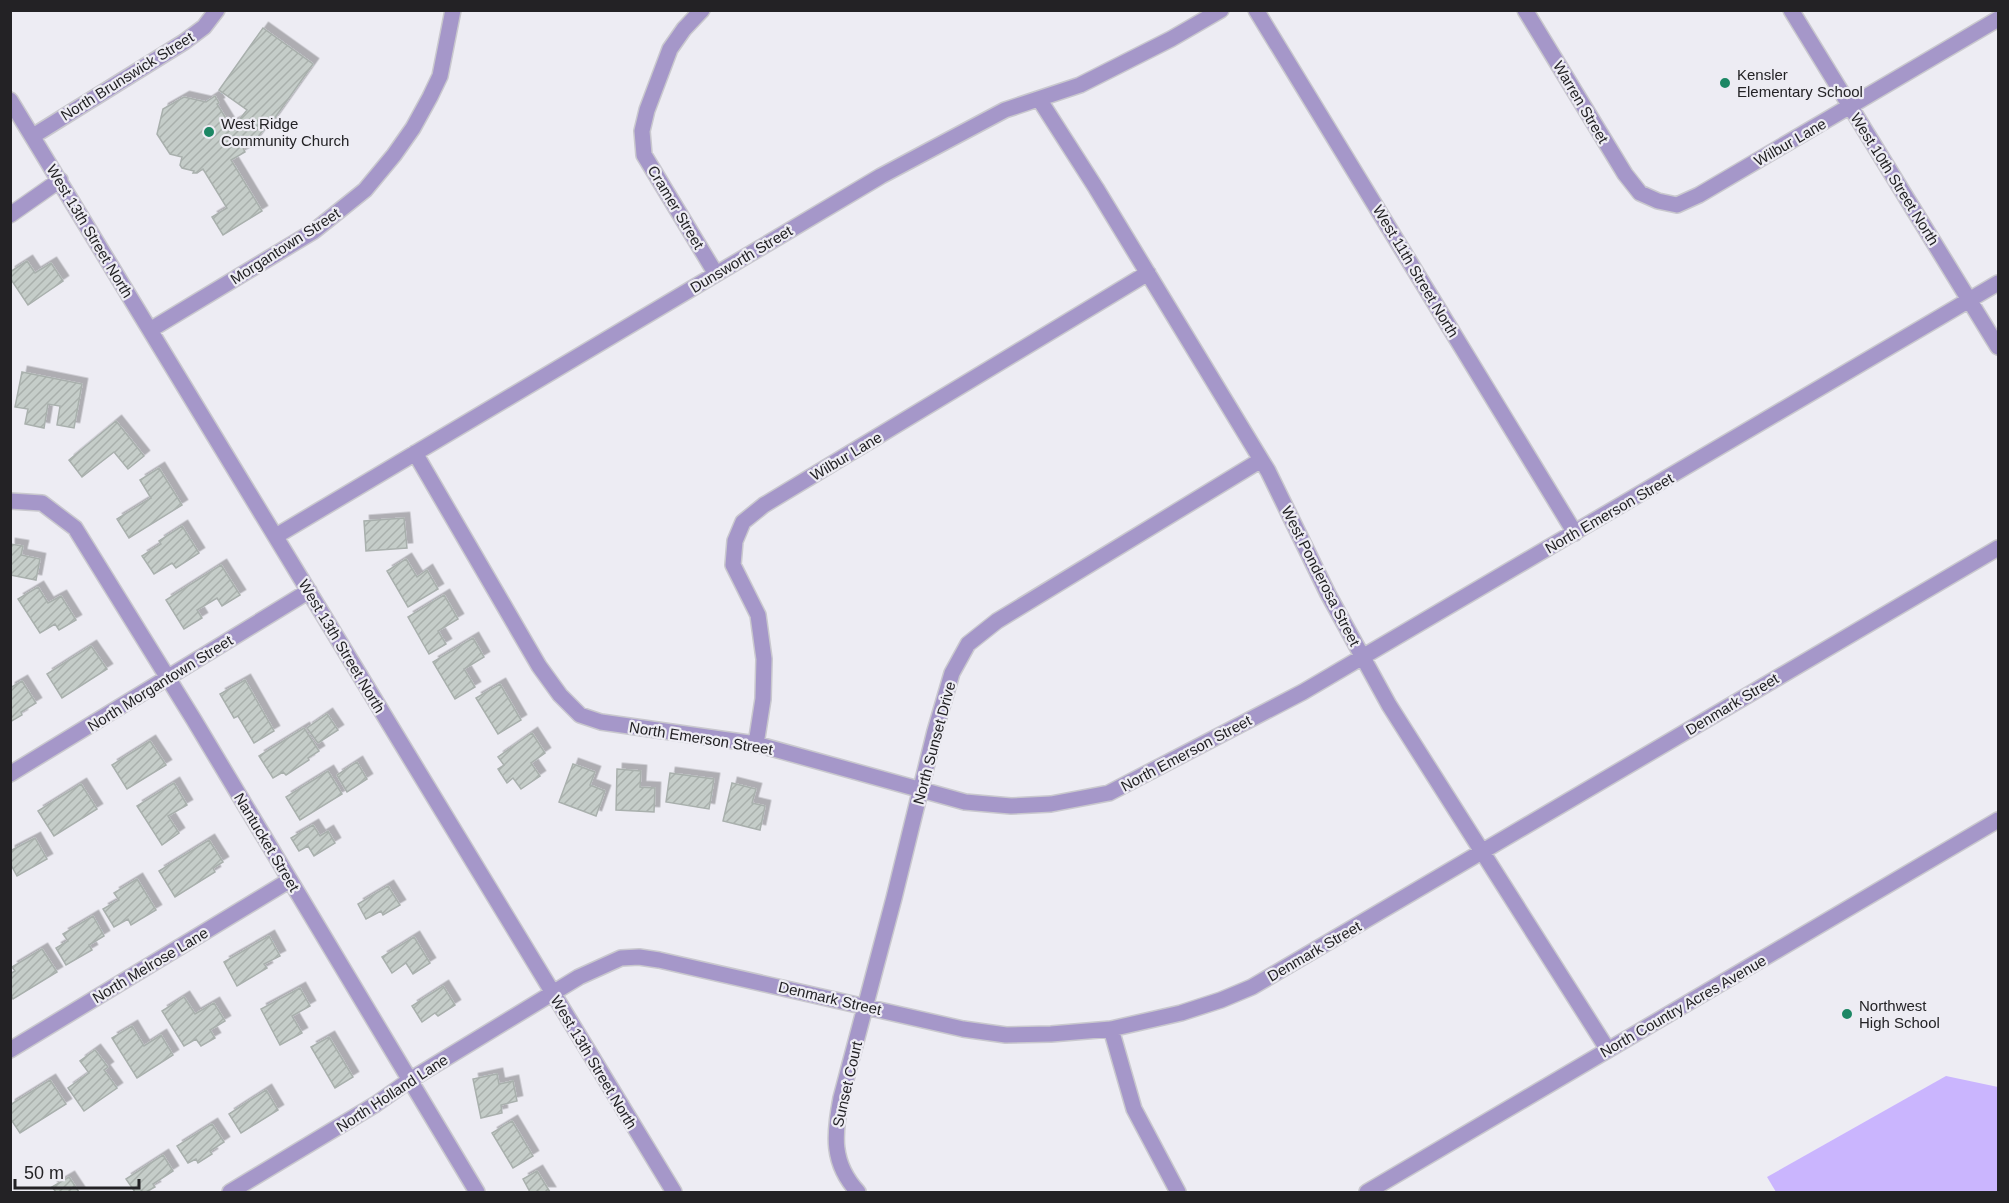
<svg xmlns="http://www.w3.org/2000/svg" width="2009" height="1203" font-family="Helvetica,sans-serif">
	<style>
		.grass { fill: #cab5fe }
		.building { fill: url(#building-hatch); stroke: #a9b0ad; stroke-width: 1.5; filter: url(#shadow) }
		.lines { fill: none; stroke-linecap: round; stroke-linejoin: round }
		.minor-casing { stroke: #c9c8ce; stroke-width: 18 }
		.minor { stroke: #a597c9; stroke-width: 15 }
		.poi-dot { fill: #1c8764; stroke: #edecf3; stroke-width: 2 }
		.labels { text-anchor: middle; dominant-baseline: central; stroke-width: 4.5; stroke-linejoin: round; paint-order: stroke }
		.poi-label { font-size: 15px; fill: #232225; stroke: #edecf3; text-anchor: start }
		.street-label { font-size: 15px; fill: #232225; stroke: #edecf3 }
	</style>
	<defs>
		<pattern id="building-hatch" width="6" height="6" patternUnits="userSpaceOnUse" patternTransform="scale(1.5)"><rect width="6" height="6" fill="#c5cdc9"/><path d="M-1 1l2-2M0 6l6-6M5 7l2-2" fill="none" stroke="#a9b0ac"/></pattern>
		<filter id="shadow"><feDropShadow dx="5.5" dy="-5.5" stdDeviation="0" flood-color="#0004"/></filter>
	</defs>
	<rect width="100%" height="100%" fill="#edecf3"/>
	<!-- grass -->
	<path class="grass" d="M1946 1076 1998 1087V1192H1776L1767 1177Z"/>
	<!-- building -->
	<path class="building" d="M263 28 313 64 269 126 261 120 257 126 263 130 252 145 246 141 242 146 245 152 231 160 262 211 223 235 212 217 227 208 203 169 197 173H193L194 171 182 168 180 165 182 157 170 154 157 134 163 109 184 97 206 102 215 96 219 103 217 104 230 125 239 120 247 110 219 90Z
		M27 261 35 273 51 263 63 281 28 305 10 278V272Z
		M22 372 82 384 74 428 57 425 60 406 48 404 44 428 25 424 28 409 15 407Z
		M116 421 144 456 128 469 114 452 82 477 69 460Z
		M159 468 182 505 129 538 117 519 151 498 140 480Z
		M404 518 407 548 366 551 364 521Z
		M182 526 199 553 176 568 172 563 154 574 142 556 161 544 159 541Z
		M10 544 23 546 21 555 40 559 36 580 10 575Z
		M406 559 417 577 427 570 438 589 408 607 387 571Z
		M221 565 240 595 222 606 217 598 197 610 202 618 184 629 166 600Z
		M38 587 48 603 61 596 76 620 59 630 55 624 40 633 18 599Z
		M444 595 458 619 438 631 446 644 429 654 408 617Z
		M473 638 484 657 464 669 475 687 455 699 433 662Z
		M91 646 107 669 62 698 47 674Z
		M245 680 274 731 254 743 238 716 234 718 220 694Z
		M22 681 36 703 21 712 22 715 10 722V688Z
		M500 684 521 720 498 734 476 698Z
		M327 714 338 730 318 743 307 728Z
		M304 728 319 751 308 758 309 760 286 775 283 772 273 778 259 756Z
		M532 733 545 753 531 763 540 776 521 789 513 778 507 783 498 769 504 765 498 757Z
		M150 741 166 765 127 789 112 765Z
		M357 762 367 779 347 792 337 775Z
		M573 764 595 772 590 785 605 791 596 816 559 802Z
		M617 769 641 771 640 787 655 788 654 812 616 810Z
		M328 771 342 794 300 820 286 797Z
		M670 773 714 779 709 809 666 802Z
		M174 783 187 805 168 816 179 833 162 845 137 806Z
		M732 783 756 789 752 803 765 806 760 830 723 821Z
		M81 784 97 809 54 836 38 811Z
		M313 825 320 836 328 831 335 843 314 856 308 846 299 851 291 838Z
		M35 838 47 859 17 876 10 863V851Z
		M209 840 223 862 213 868 215 872 175 897 159 871Z
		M137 879 156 910 131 925 128 919 114 927 103 909 119 900 114 893Z
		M388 886 400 905 383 915 381 911 366 919 358 904Z
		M93 916 104 936 89 945 92 950 66 965 56 948 68 941 63 934Z
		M269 936 280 956 264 964 267 968 237 986 224 962Z
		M414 937 430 963 413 974 406 963 392 973 382 957Z
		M42 949 57 972 13 999 10 994V974L15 971 12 967Z
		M443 986 455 1005 438 1016 435 1013 422 1022 412 1006Z
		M300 988 310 1006 292 1016 302 1033 280 1045 261 1009Z
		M184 997 195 1014 214 1003 225 1021 210 1030 215 1038 201 1046 196 1039 184 1046 162 1011Z
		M132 1026 144 1046 161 1035 173 1055 137 1078 112 1038Z
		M329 1037 353 1077 335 1088 311 1047Z
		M95 1050 108 1067 104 1070 117 1088 84 1111 68 1088 89 1073 80 1061Z
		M497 1074 499 1084 513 1081 517 1101 501 1105 502 1113 481 1118 473 1079Z
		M50 1080 66 1104 20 1133 10 1118V1105Z
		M266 1090 278 1110 241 1133 229 1114Z
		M512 1121 533 1156 513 1168 492 1133Z
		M212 1124 224 1142 210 1151 212 1154 198 1163 196 1159 188 1163 177 1146Z
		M163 1155 173 1171 153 1184 155 1187 146 1192H135L126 1179Z
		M537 1171 550 1192H530L523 1179Z
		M69 1177 79 1192H56L52 1187Z"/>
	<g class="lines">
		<defs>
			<path id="minor" d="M702 10 684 29 670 49 647 110 642 131 644 155 716 274
				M1256 10 1575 533
				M1525 10 1625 174 1640 193 1658 201 1677 205 1699 195 1998 19
				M1791 10 1998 347
				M1039 99 1096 188 1268 471 1328 594 1389 705 1608 1050
				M10 100 674 1192
				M33 136 184 42 204 27 217 10
				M10 215 60 180
				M150 330 314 231 365 190 394 155 413 128 430 97 440 76 453 10
				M415 453 539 666 560 695 580 715 601 722 756 744 965 802 1011 806 1051 804 1109 793 1303 692 1998 283
				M10 501 42 503 75 528 194 720 477 1192
				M276 536 881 176 1005 110 1080 85 1171 39 1221 10
				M756 744 763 699 764 659 758 615 733 565 735 541 743 522 764 505 1148 273
				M10 774 309 591
				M1111 1029 1134 1109 1178 1192
				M10 1050 290 880
				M230 1192 376 1104 410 1080 579 977 621 958 639 957 659 960 963 1029 1006 1035 1051 1034 1111 1029 1181 1013 1221 1000 1252 987 1998 548
				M858 1192C831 1163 834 1134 841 1098L894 898 935 731 952 673 968 644 997 621 1261 460
				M1367 1192 1998 820"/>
		</defs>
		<!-- minor casing -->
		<use href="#minor" class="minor-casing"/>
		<!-- minor -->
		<use href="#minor" class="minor"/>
	</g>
	<!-- markers -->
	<g class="poi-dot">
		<circle cx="1725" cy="83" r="6"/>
		<circle cx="209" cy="132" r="6"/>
		<circle cx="1847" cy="1014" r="6"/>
	</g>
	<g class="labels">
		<!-- poi labels -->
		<g class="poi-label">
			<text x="1737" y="74">Kensler<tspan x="1737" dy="17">Elementary School</tspan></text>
			<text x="221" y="123">West Ridge<tspan x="221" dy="17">Community Church</tspan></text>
			<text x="1859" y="1005">Northwest<tspan x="1859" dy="17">High School</tspan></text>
		</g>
		<!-- street labels -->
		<g class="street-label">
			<text transform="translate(127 76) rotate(-32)">North Brunswick Street</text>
			<text transform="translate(1581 102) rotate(59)">Warren Street</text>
			<text transform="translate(1790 142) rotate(-30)">Wilbur Lane</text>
			<text transform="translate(1895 179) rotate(58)">West 10th Street North</text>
			<text transform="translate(676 207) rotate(59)">Cramer Street</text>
			<text transform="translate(90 231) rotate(59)">West 13th Street North</text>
			<text transform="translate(285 246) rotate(-33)">Morgantown Street</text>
			<text transform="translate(741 259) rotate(-31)">Dunsworth Street</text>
			<text transform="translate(1416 271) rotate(59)">West 11th Street North</text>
			<text transform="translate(846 456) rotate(-31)">Wilbur Lane</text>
			<text transform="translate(1609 513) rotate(-30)">North Emerson Street</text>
			<text transform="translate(1321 576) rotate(63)">West Ponderosa Street</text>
			<text transform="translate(342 646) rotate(59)">West 13th Street North</text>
			<text transform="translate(160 683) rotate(-32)">North Morgantown Street</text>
			<text transform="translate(1732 704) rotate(-31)">Denmark Street</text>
			<text transform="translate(701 738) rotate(9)">North Emerson Street</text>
			<text transform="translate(934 743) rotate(-75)">North Sunset Drive</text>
			<text transform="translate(1186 753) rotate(-28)">North Emerson Street</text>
			<text transform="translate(267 842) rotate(59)">Nantucket Street</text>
			<text transform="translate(1314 951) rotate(-30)">Denmark Street</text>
			<text transform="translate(150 965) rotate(-31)">North Melrose Lane</text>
			<text transform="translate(830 998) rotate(13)">Denmark Street</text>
			<text transform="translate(1683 1006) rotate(-30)">North Country Acres Avenue</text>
			<text transform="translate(594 1062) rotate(59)">West 13th Street North</text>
			<text transform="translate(847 1084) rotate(-77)">Sunset Court</text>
			<text transform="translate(392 1093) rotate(-33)">North Holland Lane</text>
		</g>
	</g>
	<!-- border -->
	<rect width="2009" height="1203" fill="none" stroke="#232225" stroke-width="24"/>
	<!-- scale -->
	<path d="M15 1179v9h124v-9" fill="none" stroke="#232225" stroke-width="3"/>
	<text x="24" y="1179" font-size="18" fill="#232225" stroke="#edecf3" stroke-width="4.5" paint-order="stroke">50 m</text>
</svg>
